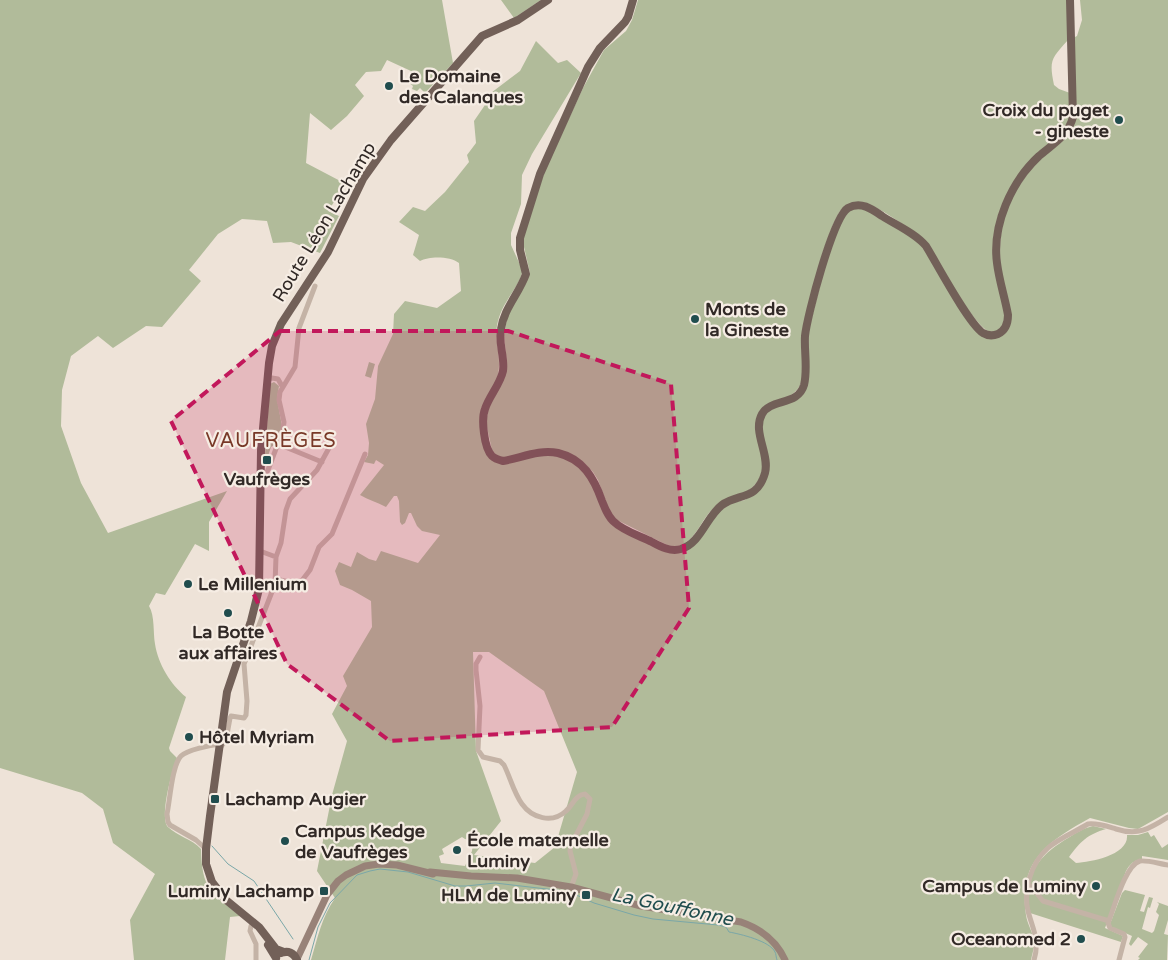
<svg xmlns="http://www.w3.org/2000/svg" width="1168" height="960" font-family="'Varela Round',sans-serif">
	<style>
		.green { fill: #b1bb9a; fill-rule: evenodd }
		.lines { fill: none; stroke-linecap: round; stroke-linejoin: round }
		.stream { stroke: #7aa7a8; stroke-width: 1 }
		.street { stroke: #c4b3a6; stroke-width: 5 }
		.secondary { stroke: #988278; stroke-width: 7 }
		.primary { stroke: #726058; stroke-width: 8 }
		.marked { fill: #c2185b; fill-opacity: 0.2; stroke: #c2185b; stroke-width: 4; stroke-dasharray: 10 6; stroke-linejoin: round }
		.poi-dot { fill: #204d4e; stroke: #f6ede4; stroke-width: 2 }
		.labels { text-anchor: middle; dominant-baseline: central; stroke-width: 4.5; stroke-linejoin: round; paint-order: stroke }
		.poi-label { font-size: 18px; font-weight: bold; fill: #312926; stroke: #f6ede4; text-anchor: start }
		.street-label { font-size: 18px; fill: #312926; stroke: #f6ede4 }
		.water-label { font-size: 19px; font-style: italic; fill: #204d4e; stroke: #f6ede4 }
		.quarter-label { font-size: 20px; letter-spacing: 1px; fill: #783827; stroke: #f6ede4 }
	</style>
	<rect width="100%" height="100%" fill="#eee3d8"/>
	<!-- green -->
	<path class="green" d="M0 0H442L453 63 425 93 420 88 417 91 412 89 413 86 408 82 411 71 387 60 381 71 366 72 355 85 364 96 347 116 331 130 310 113 306 163 346 184 328 211 339 216 320 253 291 242 273 243 267 221 242 219 218 234 189 270 201 281 162 327 146 326 113 348 98 336 71 356 62 390 61 426 81 483 108 533 227 491 209 522V551L195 544 165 595 156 593 149 606C155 616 153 633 155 644 158 664 171 685 186 697L169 748 170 751 177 758C172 770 159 818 168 827 177 836 192 839 201 849 202 889 210 892 240 916L230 917 225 960H134L130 920 155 874 113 843 103 809 82 793 0 768Z
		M501 0H541L514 18Z
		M638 0H1067L1068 40C1051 59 1049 60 1054 85L1059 89 1070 93 1069 119 1065 129 1047 146 998 216 993 239V256L1005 315 1003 325 998 331 990 332C973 326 939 262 928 244 919 234 878 206 865 203 858 201 849 203 844 207 829 217 805 315 802 336 800 352 806 370 800 385 796 396 770 406 759 412 761 430 767 460 760 477 752 495 729 497 715 507 703 516 699 534 685 543 679 547 674 547 667 545L615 519 609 510 598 480 593 472 582 461 568 453 503 458 497 456 492 450 486 423 488 410 507 364 504 335 508 314 530 273 524 247 523 236 545 170 583 88 604 50 626 31 632 20Z
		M1080 0H1168V812L1138 829 1129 828 1090 818C1047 842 1018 861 1026 915 1027 924 1033 932 1034 941 1035 947 1032 954 1031 960H311C318 937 321 919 335 898L317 871 332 795 347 741 332 714 347 686 343 676 372 627 371 601 352 590 340 585 335 571 339 562 351 567 357 552 369 559 376 561 381 551 418 563 440 535 422 531 417 526 411 513H409L405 523 402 525 400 522 399 501 397 496H394L386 507C377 502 368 500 360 495L384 465 376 460 374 464 364 462 368 455 369 443 366 424 375 399 378 366 393 334 394 314 405 301 437 308 461 291 459 263C450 256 429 256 420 261L413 255 419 235 399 222 413 207 425 211 445 192 469 162 467 155 476 143 474 121 485 105 483 99 520 71 536 41 558 63 567 60 581 73 532 154 522 175 521 204 511 233V245L522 269V273C517 290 503 301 498 321 494 335 499 348 499 363 500 381 488 400 480 417L495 461C525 457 568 445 588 476 597 489 601 505 608 519L681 552 718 512 731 503 745 500 751 495 764 483 762 421 768 410 803 393 809 329 827 258 844 214 854 208 867 209 917 241 922 245 983 336 1008 328C1000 268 988 220 1030 169 1042 155 1060 147 1070 132L1073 38 1077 36 1082 20ZM473 652H489L544 691 577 772 555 847 535 863 474 855 501 821 476 751ZM462 837 465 839 470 840V843H473L472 851 465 866 441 863 439 856 444 854 442 849Z
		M369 362 375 364 371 378 365 376Z
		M274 382 279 386 277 399 282 426 276 444 271 447 264 468 270 384Z
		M1093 826 1106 829C1088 834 1080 842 1069 857L1076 863C1091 862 1129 855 1127 835H1138L1148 832 1151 837 1154 835 1162 848 1168 844V860L1142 856V859C1134 860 1130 864 1126 871L1105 928 1123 936 1121 942 1030 913C1022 876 1038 856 1068 838 1076 833 1084 828 1093 826Z
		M1125 890 1145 895 1140 911 1144 912 1149 897 1153 898 1150 908 1148 907 1142 929 1152 933 1154 931 1159 915 1156 912 1159 904 1157 902 1168 906V920L1164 934 1168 935 1167 960H1138L1140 958 1138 957 1148 944 1138 937 1131 946 1129 944 1132 936 1112 927 1110 924 1122 893Z"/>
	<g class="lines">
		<!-- stream -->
		<path class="stream" d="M212 846 228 864 254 881 293 939
			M309 960 318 927 330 903 357 875 370 871 380 869 408 872 455 886H466L495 883 564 891 572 893 594 903 634 915 653 919 718 925 726 927 729 932C740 934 770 941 775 952 776 953 776 958 777 960"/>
		<!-- street -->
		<path class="street" d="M267 380 272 378 278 379 282 386
			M278 444 322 462
			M261 479 265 475 268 470 283 430 284 422 279 400 280 392 295 367 299 328 315 286
			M276 557 281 543 286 510 290 499 317 470 329 448
			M276 579 297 584 300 583 310 570 319 547 332 534 365 454
			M480 657 476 664V670L480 706 478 750 483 757 500 761 504 765C510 777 514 793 522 804 532 818 552 824 566 811 573 805 575 795 585 794L590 799 587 814 571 845 570 851 576 874 571 887
			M220 748 226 740 230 718 231 716 244 718 246 715 247 701 244 664 275 584 276 557 260 551
			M206 849 196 840 170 825 168 822 167 814C170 800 172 765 181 756 187 750 211 745 220 744
			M1028 885 1031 886 1043 901 1109 921
			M251 926 250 931 256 944V960
			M1034 960C1040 940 1033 930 1028 911 1023 890 1031 863 1048 848 1059 838 1075 832 1088 824 1098 823 1106 826 1116 829 1138 836 1149 829 1168 817
			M1119 960 1125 937 1124 934 1110 928 1108 923C1114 909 1125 865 1140 861 1148 860 1160 864 1168 865"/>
		<!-- secondary -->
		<path class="secondary" d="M430 872 471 876 517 878 571 887 641 906 741 922C761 929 776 940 785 960
			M297 959 327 895 338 881 346 875 365 866 379 864 397 865 433 874"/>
		<!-- primary -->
		<path class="primary" d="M633 0 628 17 625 22 600 48 588 67 540 174 520 238V250L526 274C519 294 504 308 501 329 498 343 505 357 503 371 500 385 489 396 485 409 481 419 484 448 492 456 495 459 499 460 503 461 521 458 539 449 558 453 583 459 594 478 602 501 605 508 607 515 613 521 623 531 640 536 652 542 661 547 671 552 681 549 701 543 706 517 722 505 738 493 757 501 765 473 770 454 752 432 762 414 771 398 798 406 804 385 808 369 804 352 805 336 807 316 833 217 848 208 861 201 872 209 882 216 896 225 915 233 926 246 937 264 968 323 983 333 988 336 993 336 998 334 1006 330 1008 323 1008 315 1005 298 999 280 997 263 992 225 1011 182 1039 156 1053 144 1068 136 1073 117L1070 0
			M268 945 276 958
			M284 952 276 949 259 927 226 900 212 882 206 864V849L210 816 227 692 251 621 259 589 261 450 269 363 272 346 281 324 328 252 363 179 391 140 482 36 518 20 548 0
			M281 953C288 950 294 953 297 960"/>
	</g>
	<!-- marked area -->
	<path class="marked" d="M280 331H508L671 384 689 608 612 727 390 741 287 664 171 421Z"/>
	<!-- markers -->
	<g class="poi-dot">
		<circle cx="389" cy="86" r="5"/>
		<circle cx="1119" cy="120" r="5"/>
		<circle cx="695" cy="319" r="5"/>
		<rect x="262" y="455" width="10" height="10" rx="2.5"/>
		<circle cx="188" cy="584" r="5"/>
		<circle cx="228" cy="613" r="5"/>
		<circle cx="189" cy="737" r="5"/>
		<rect x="210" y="794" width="10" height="10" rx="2.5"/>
		<circle cx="285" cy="841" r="5"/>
		<circle cx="457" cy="850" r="5"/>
		<circle cx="1096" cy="886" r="5"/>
		<rect x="319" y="886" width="10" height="10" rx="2.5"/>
		<rect x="581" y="890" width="10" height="10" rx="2.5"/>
		<circle cx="1081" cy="939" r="5"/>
	</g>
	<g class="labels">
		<!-- poi labels -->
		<g class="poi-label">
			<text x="399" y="76">Le Domaine<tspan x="399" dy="21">des Calanques</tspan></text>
			<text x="1109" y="110" text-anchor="end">Croix du puget<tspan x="1109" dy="21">- gineste</tspan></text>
			<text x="705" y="309">Monts de<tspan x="705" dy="21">la Gineste</tspan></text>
			<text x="267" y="479" text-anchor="middle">Vaufrèges</text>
			<text x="198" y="584">Le Millenium</text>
			<text x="228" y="632" text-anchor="middle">La Botte<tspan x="228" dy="21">aux affaires</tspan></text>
			<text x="199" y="737">Hôtel Myriam</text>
			<text x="225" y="799">Lachamp Augier</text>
			<text x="295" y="831">Campus Kedge<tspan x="295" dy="21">de Vaufrèges</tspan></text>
			<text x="467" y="840">École maternelle<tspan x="467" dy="21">Luminy</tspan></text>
			<text x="1086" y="886" text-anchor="end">Campus de Luminy</text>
			<text x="314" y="891" text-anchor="end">Luminy Lachamp</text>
			<text x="576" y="895" text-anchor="end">HLM de Luminy</text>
			<text x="1071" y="939" text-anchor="end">Oceanomed 2</text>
		</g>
		<!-- street labels -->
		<g class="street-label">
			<text transform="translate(324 222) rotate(-59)">Route Léon Lachamp</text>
		</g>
		<!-- water labels -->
		<g class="water-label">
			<text transform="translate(672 907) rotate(12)">La Gouffonne</text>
		</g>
		<!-- quarter labels -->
		<g class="quarter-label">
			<text x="271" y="441">VAUFRÈGES</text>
		</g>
	</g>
</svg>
